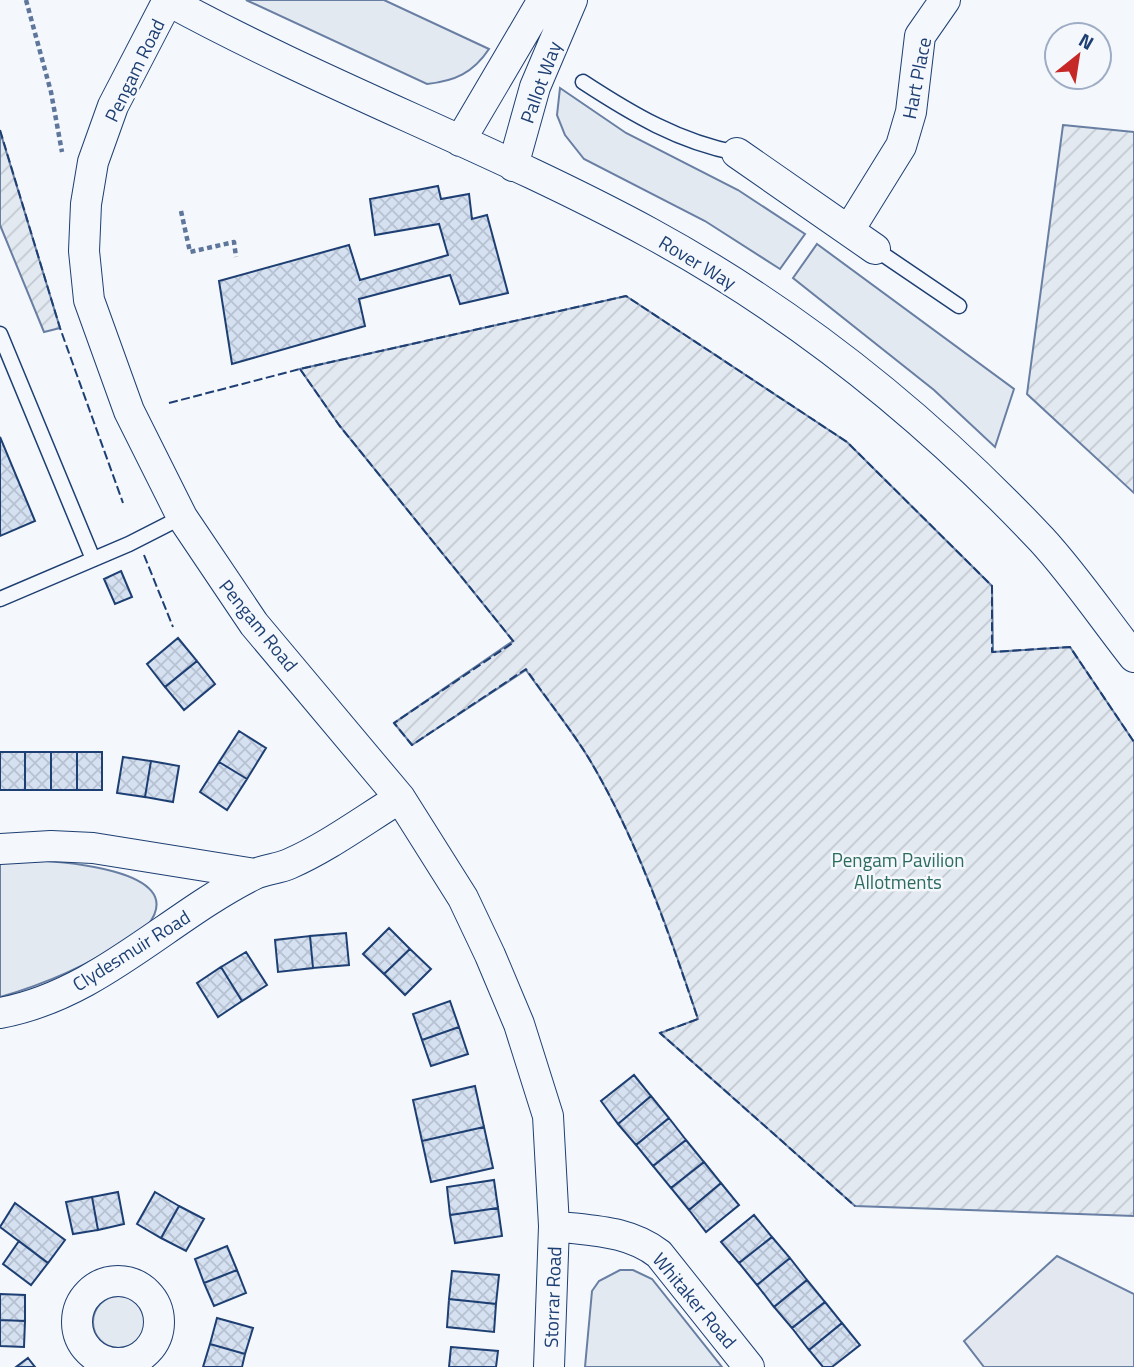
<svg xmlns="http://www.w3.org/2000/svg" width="1134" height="1367" font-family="'Titillium Web',sans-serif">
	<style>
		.grass { fill: #e3e9f0; stroke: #687fa3; stroke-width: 2 }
		.garden { fill: url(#garden-furrows); stroke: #687fa3; stroke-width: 2 }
		.parking { fill: #e3e8f0; stroke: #687fa3; stroke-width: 2 }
		.building { fill: url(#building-cross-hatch); stroke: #1d3f73; stroke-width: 2 }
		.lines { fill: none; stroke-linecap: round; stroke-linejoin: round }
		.service-casing { stroke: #1d3f73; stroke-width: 17 }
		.minor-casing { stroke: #1d3f73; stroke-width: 32 }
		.path { stroke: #5e769c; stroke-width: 4.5; stroke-dasharray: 5 3.5; stroke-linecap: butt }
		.service { stroke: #f4f7fb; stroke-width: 14 }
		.minor { stroke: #f4f7fb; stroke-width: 30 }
		.fence { stroke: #1d3f73; stroke-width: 2; stroke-dasharray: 9 3.5; stroke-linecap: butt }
		.labels { text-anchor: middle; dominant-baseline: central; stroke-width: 5; stroke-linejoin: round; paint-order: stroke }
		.street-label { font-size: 19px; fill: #1d3f73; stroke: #f4f7fb }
		.park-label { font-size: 19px; fill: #2c6c60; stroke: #f4f7fb }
	</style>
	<defs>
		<pattern id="garden-furrows" width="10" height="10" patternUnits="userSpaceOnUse" patternTransform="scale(1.75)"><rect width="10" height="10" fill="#e3e9f0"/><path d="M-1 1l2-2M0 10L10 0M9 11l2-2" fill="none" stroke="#c2c9d1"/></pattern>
		<pattern id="building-cross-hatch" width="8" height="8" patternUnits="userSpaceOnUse" patternTransform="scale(1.75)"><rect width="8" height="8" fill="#d5e0f0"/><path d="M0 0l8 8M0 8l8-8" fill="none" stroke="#b6c1d1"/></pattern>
	</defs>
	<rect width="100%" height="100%" fill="#f4f7fb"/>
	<!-- grass -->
	<path class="grass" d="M246 0H384L489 49C473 73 455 81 427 84Z
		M560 88 626 133 738 190 805 234 780 269 705 221 584 159 565 135 557 115Z
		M817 244 1014 389 995 447 934 390 793 278Z
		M27 860C53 861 192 868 148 925 143 931 132 936 126 940 87 966 45 984 0 997V863Z
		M620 1270H633L652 1279 722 1367H585L592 1291 599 1281Z
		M93 1322a26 26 0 1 1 52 0a26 26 0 1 1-52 0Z"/>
	<!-- garden -->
	<path class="garden" d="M1063 125 1134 132V493L1027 394Z
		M0 131 60 328 44 332 0 225Z
		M626 296 847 442 992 586 993 652 1070 647 1134 742V1216L855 1206 660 1033 698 1019C669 931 638 842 591 762 572 730 547 700 526 670L412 745 394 723 513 641 339 425 300 369Z"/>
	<!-- parking -->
	<path class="parking" d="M1057 1256 1134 1294V1367H984L964 1341Z"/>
	<!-- building -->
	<path class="building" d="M438 186 441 199 469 194 472 219 487 215 508 293 460 304 450 275 359 299 365 326 232 364 219 281 349 245 360 280 448 255 439 224 375 235 370 199Z
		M0 437 35 521 0 536Z
		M121 571 132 597 115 604 104 579Z
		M178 638 197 661 165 687 147 664Z
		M197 661 215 684 184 710 165 687Z
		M239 731 266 748 247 779 219 762Z
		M0 752H25V790H0Z
		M25 752H51V790H25Z
		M51 752H77V790H51Z
		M77 752H102V790H77Z
		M123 757 151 761 145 797 117 793Z
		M151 761 179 766 173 802 145 797Z
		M219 762 247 779 227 810 200 792Z
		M389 928 410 949 384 974 363 954Z
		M346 933 349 965 313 968 310 936Z
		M310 936 313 968 278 972 275 940Z
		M410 949 431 969 405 995 384 974Z
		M246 952 267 985 242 1001 221 967Z
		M221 967 242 1001 218 1017 197 983Z
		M450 1001 459 1027 422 1040 413 1014Z
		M459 1027 468 1054 431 1066 422 1040Z
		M634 1075 651 1096 618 1124 601 1101Z
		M475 1086 484 1127 422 1141 413 1100Z
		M651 1096 669 1118 636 1145 618 1124Z
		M669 1118 686 1140 653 1166 636 1145Z
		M484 1127 493 1168 431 1182 422 1141Z
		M686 1140 704 1162 671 1188 653 1166Z
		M704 1162 721 1183 689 1210 671 1188Z
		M494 1180 498 1208 450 1215 447 1187Z
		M721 1183 739 1205 706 1232 689 1210Z
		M118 1192 124 1224 98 1230 92 1197Z
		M155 1192 179 1206 161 1238 137 1224Z
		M92 1197 98 1230 73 1234 66 1202Z
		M15 1203 65 1240 48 1263 0 1227Z
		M179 1206 204 1219 186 1251 161 1238Z
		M498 1208 502 1236 455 1243 450 1215Z
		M754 1215 772 1237 739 1263 721 1242Z
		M772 1237 790 1258 757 1285 739 1263Z
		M19 1241 48 1263 31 1285 3 1264Z
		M227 1246 237 1270 204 1283 195 1259Z
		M790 1258 807 1280 774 1307 757 1285Z
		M237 1270 246 1293 214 1306 204 1283Z
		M452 1271 499 1275 496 1304 449 1299Z
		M807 1280 825 1302 792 1328 774 1307Z
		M0 1294 25 1295V1321L0 1320Z
		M449 1299 496 1304 494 1332 447 1327Z
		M825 1302 842 1323 809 1350 792 1328Z
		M217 1318 253 1328 245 1354 210 1344Z
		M0 1320 25 1321 24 1347 0 1346Z
		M842 1323 860 1345 832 1367H823L809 1350Z
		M210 1344 245 1354 242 1367H203Z
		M451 1347 498 1351 496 1367H449Z
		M28 1358 35 1367H16Z"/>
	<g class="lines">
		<defs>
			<path id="service" d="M583 82C632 114 679 142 737 153
				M875 249 959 306
				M0 334 93 559
				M0 599 129 544 182 517"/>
			<path id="minor" d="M167 0C324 86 493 148 650 233 795 312 928 419 1042 540 1075 576 1104 619 1134 657
				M168 0 113 106 93 162 86 204 84 251 89 300 129 411 182 517 254 624 400 798 463 898 490 955 519 1024 548 1116 554 1226 549 1367
				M460 141 543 0
				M737 153 875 249
				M513 166 535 87 572 0
				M849 230 901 146 911 112 920 36 945 0
				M0 849 51 846 93 848 255 874
				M0 1013C98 995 167 918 253 875 264 869 278 869 289 864 328 847 364 820 400 798
				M554 1226C591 1231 628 1230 659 1254L749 1367
				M77 1322a41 41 0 1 1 82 0a41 41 0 1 1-82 0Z"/>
		</defs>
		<!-- service casing -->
		<use href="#service" class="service-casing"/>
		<!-- minor casing -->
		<use href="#minor" class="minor-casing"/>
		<!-- path -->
		<path class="path" d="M26 0 51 92 62 152
			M181 211 190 252 234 242 236 257"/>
		<!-- service -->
		<use href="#service" class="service"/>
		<!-- minor -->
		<use href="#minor" class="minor"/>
		<!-- fence -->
		<path class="fence" d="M0 130 60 328 123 503
			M300 369 339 425 514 642 394 723 412 745 526 669C547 700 572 730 591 762 638 842 668 931 698 1019L660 1033 855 1206
			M169 403 300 369 626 296 847 442 992 586V652L1070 647 1134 742
			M144 555 173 627"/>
	</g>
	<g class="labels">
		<!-- street labels -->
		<g class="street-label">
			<text transform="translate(134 70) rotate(-64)">Pengam Road</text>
			<text transform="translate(916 78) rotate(-79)">Hart Place</text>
			<text transform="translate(540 82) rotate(-70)">Pallot Way</text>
			<text transform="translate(698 262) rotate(31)">Rover Way</text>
			<text transform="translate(259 625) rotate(51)">Pengam Road</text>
			<text transform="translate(131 950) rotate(-32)">Clydesmuir Road</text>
			<text transform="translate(552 1297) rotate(-88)">Storrar Road</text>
			<text transform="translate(695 1300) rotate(50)">Whitaker Road</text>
		</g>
		<!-- park labels -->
		<g class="park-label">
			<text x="898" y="859">Pengam Pavilion<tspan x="898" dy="22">Allotments</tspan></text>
		</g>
	</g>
	<!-- north arrow -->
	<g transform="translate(1078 56) rotate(30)"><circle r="33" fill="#f4f7fb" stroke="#9eadc5" stroke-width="2"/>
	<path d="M0-5L12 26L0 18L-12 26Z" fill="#c62828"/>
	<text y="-10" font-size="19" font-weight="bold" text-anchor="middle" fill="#1d3f73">N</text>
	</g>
</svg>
